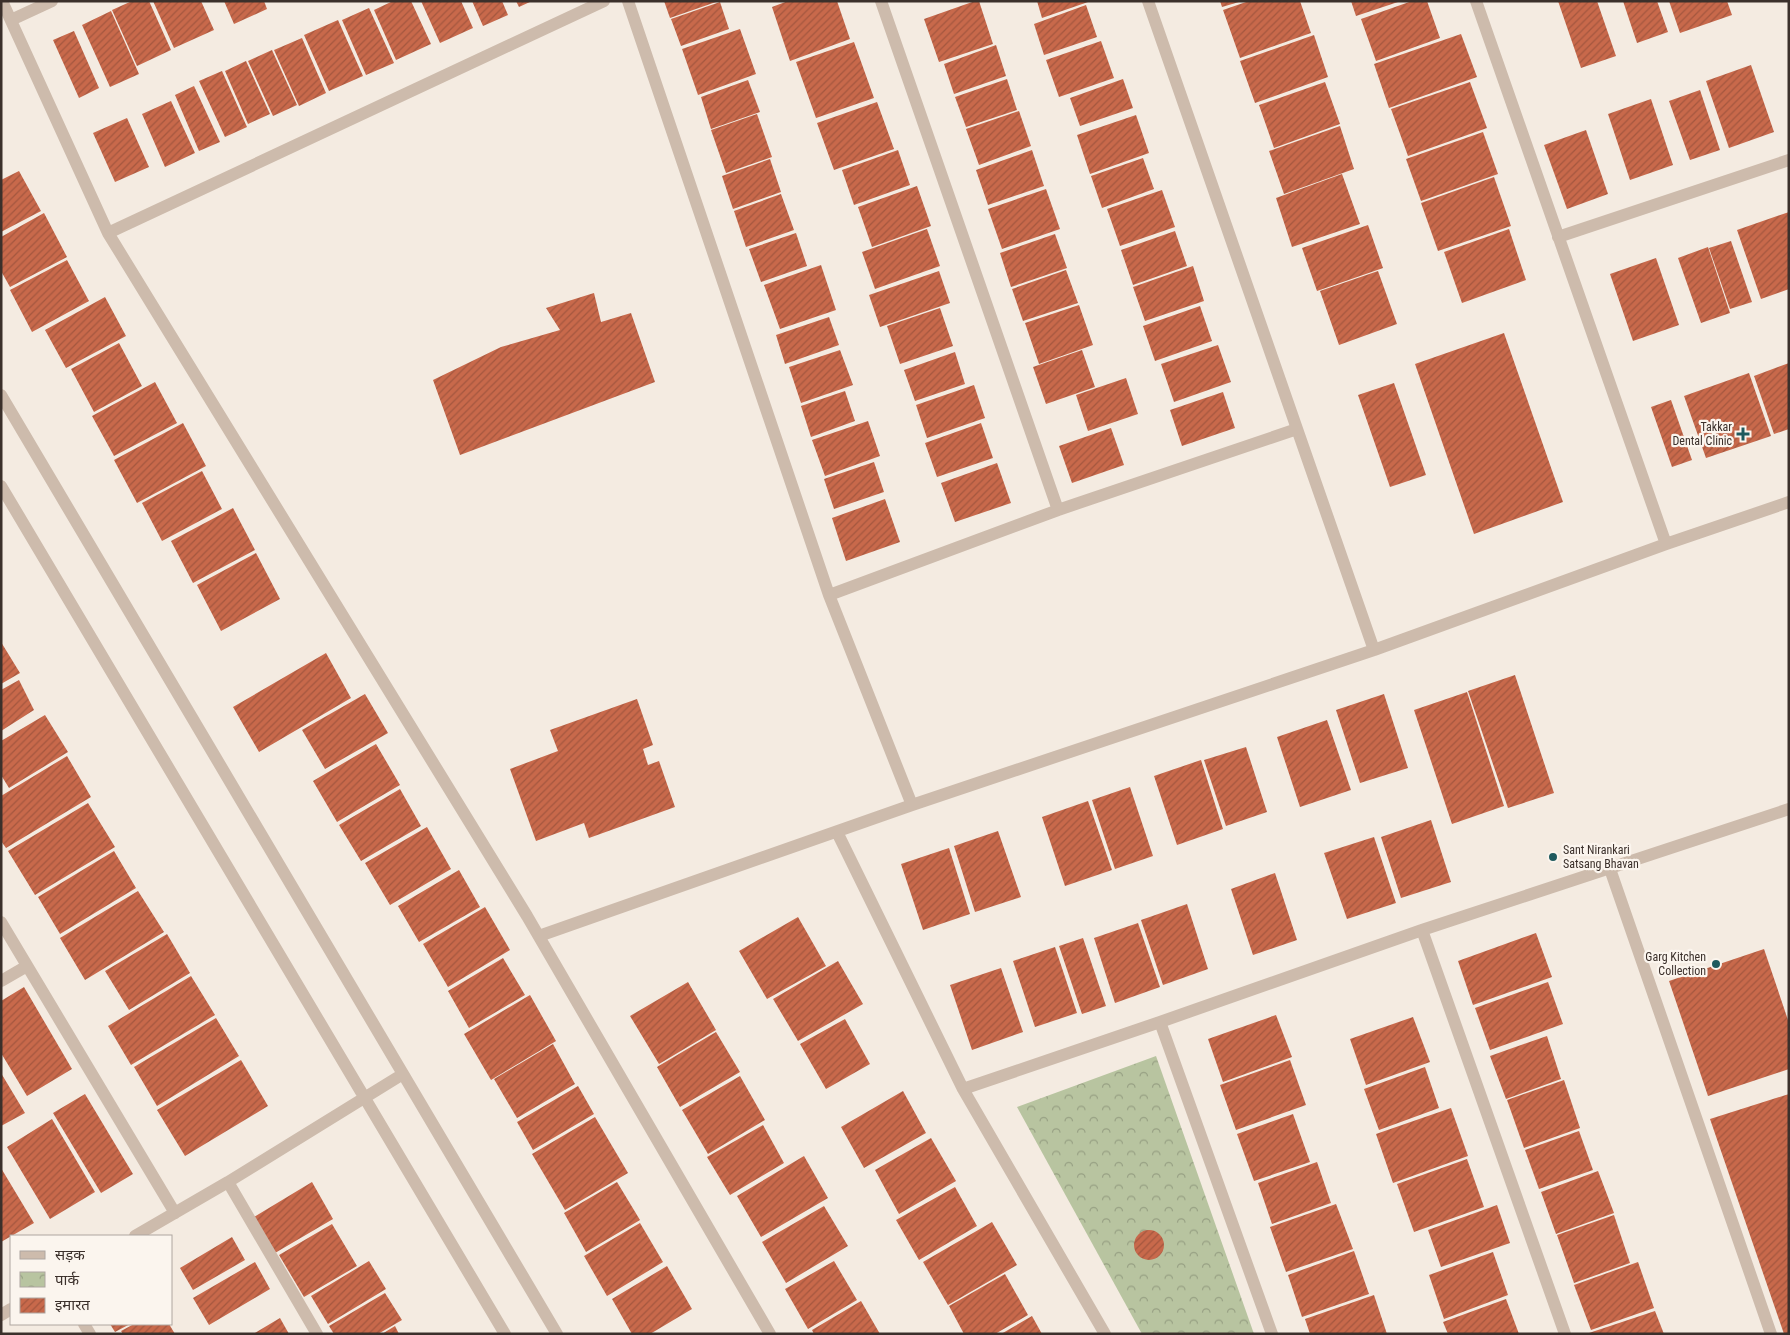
<svg xmlns="http://www.w3.org/2000/svg" width="1790" height="1335" font-family="'Roboto Condensed','Noto Sans Devanagari',sans-serif">
	<style>
		.park { fill: url(#park-crowns) }
		.building { fill: url(#building-hatch) }
		.lines { fill: none; stroke-linecap: round; stroke-linejoin: round }
		.minor { stroke: #cdbbac; stroke-width: 12 }
		.poi-dot { fill: #1f5a5e; stroke: #fbf5ee; stroke-width: 2 }
		.labels { text-anchor: middle; dominant-baseline: central; stroke-width: 4.5; stroke-linejoin: round; paint-order: stroke }
		.poi-label { font-size: 12px; fill: #3b302b; stroke: #fbf5ee; text-anchor: end }
	</style>
	<defs>
		<pattern id="park-crowns" width="20" height="18" patternUnits="userSpaceOnUse" patternTransform="scale(1.25)"><rect width="20" height="18" fill="#b8c4a0"/><path d="M2 6a3 3 0 1 1 6 0M12 15a3 3 0 1 1 6 0" fill="none" stroke="#97a083"/></pattern>
		<pattern id="building-hatch" width="6" height="6" patternUnits="userSpaceOnUse" patternTransform="scale(1.25)"><rect width="6" height="6" fill="#c8694b"/><path d="M-1 1l2-2M0 6l6-6M5 7l2-2" fill="none" stroke="#a4573f"/></pattern>
	</defs>
	<rect width="100%" height="100%" fill="#f4ebe1"/>
	<!-- park -->
	<path class="park" d="M1156 1056 1254 1334H1142L1017 1107Z"/>
	<!-- building -->
	<path class="building" d="M132 1H149L171 50 137 66 112 10Z
		M153 1H201L214 30 174 48Z
		M224 1H264L267 9 234 24Z
		M393 1H411L431 44 396 60 374 10Z
		M421 1H461L473 28 440 43Z
		M472 1H502L508 15 483 26Z
		M516 1H532L519 7Z
		M664 1H716V2L670 18Z
		M788 1H837L850 39 790 61 772 7Z
		M975 1H979L993 44 939 62 924 19Z
		M1037 1H1088V2L1042 18Z
		M1220 1H1239V2L1222 7Z
		M1249 1H1300L1311 33 1240 58 1223 10Z
		M1351 1H1398V2L1356 16Z
		M1412 1H1427L1440 38 1376 61 1361 19Z
		M1558 1H1597L1616 56 1581 68Z
		M1623 1H1657L1668 32 1637 43Z
		M1669 1H1727L1732 15 1680 33Z
		M720 2 729 29 681 46 671 19Z
		M1086 5 1097 37 1044 55 1034 24Z
		M369 8 394 63 366 75 342 20Z
		M111 11 139 74 110 87 82 25Z
		M338 20 363 76 329 91 304 35Z
		M740 29 756 74 698 95 682 49Z
		M74 31 99 88 79 98 53 40Z
		M1461 34 1477 77 1389 108 1374 64Z
		M1314 35 1328 77 1255 103 1240 61Z
		M302 38 326 93 299 106 274 50Z
		M1101 41 1114 78 1059 97 1046 60Z
		M854 42 874 98 816 118 796 62Z
		M996 45 1006 76 954 94 944 64Z
		M272 50 297 105 273 116 248 61Z
		M246 61 270 114 248 124 225 71Z
		M1751 65 1774 132 1729 148 1706 81Z
		M222 71 247 127 225 137 199 81Z
		M1007 79 1017 110 966 127 955 97Z
		M1123 79 1133 108 1080 126 1070 98Z
		M748 80 760 112 711 129 701 97Z
		M1325 82 1340 124 1274 148 1259 105Z
		M1470 82 1487 128 1408 156 1391 109Z
		M194 86 220 142 199 151 175 95Z
		M1700 90 1720 150 1690 160 1669 101Z
		M1651 99 1673 165 1630 180 1608 114Z
		M171 101 195 153 165 167 142 114Z
		M877 102 894 149 834 170 817 123Z
		M1019 111 1031 146 979 165 966 129Z
		M757 114 772 157 726 173 711 130Z
		M1136 115 1149 153 1090 174 1077 135Z
		M127 118 149 167 115 182 93 133Z
		M1340 126 1354 169 1284 194 1269 151Z
		M1586 130 1608 194 1567 209 1544 145Z
		M1483 132 1498 174 1421 201 1406 159Z
		M898 150 910 185 854 205 842 170Z
		M1032 150 1044 186 988 205 976 170Z
		M1143 158 1154 189 1102 208 1091 176Z
		M770 159 781 192 733 209 722 176Z
		M19 171 41 211 1 232V180Z
		M1342 174 1360 224 1292 247 1276 198Z
		M1494 177 1511 226 1438 251 1421 203Z
		M917 186 931 226 872 247 858 207Z
		M1046 189 1060 229 1002 249 988 209Z
		M1162 190 1175 227 1120 246 1107 209Z
		M781 194 794 230 746 247 734 211Z
		M1789 212V289L1761 299 1737 230Z
		M44 213 67 257 10 287 1 271V237Z
		M1368 225 1383 268 1317 291 1302 248Z
		M927 229 940 266 875 289 862 252Z
		M1509 229 1526 280 1462 303 1444 252Z
		M1175 231 1187 266 1133 285 1121 250Z
		M796 233 807 266 761 282 749 249Z
		M1055 234 1067 268 1011 287 1000 253Z
		M1731 241 1752 302 1730 309 1709 248Z
		M1708 247 1730 313 1701 323 1678 258Z
		M1656 258 1679 325 1633 341 1610 274Z
		M67 260 89 301 32 332 10 290Z
		M821 265 836 310 780 329 764 285Z
		M1193 266 1204 301 1145 321 1133 287Z
		M1066 270 1078 303 1023 321 1012 289Z
		M939 271 950 303 880 327 869 295Z
		M1378 271 1397 324 1339 345 1320 291Z
		M594 293 601 322 631 313 655 382 460 455 433 380 501 347 560 330 546 308Z
		M105 297 126 336 66 368 45 330Z
		M1079 305 1093 345 1039 364 1025 323Z
		M1200 306 1212 341 1155 361 1143 326Z
		M940 308 953 346 900 364 887 326Z
		M829 317 839 345 785 364 776 335Z
		M1504 333 1563 502 1474 534 1415 364Z
		M119 343 142 386 94 412 71 369Z
		M1218 345 1231 382 1174 402 1161 364Z
		M840 350 853 385 801 403 789 367Z
		M1082 350 1095 387 1046 404 1033 367Z
		M955 352 965 384 915 401 904 370Z
		M1789 363V429L1774 434 1754 376Z
		M1749 373 1771 436 1706 458 1684 396Z
		M1126 378 1138 414 1088 431 1076 395Z
		M155 382 177 423 114 456 92 416Z
		M1394 383 1426 475 1390 487 1358 395Z
		M974 385 985 418 927 438 916 405Z
		M845 391 855 421 811 437 801 406Z
		M1223 392 1235 428 1182 446 1170 410Z
		M1671 400 1692 460 1672 467 1651 407Z
		M868 421 880 456 825 476 812 440Z
		M183 423 206 466 137 503 114 460Z
		M981 423 993 458 937 477 925 443Z
		M1111 428 1124 465 1072 483 1059 446Z
		M874 462 884 492 834 509 824 479Z
		M997 463 1011 503 955 522 941 483Z
		M202 471 222 509 162 541 142 503Z
		M885 499 900 542 846 561 832 518Z
		M233 508 255 550 193 583 171 541Z
		M256 553 280 599 221 631 197 585Z
		M1 642 20 673 1 684Z
		M326 653 351 698 259 752 233 707Z
		M1515 675 1554 793 1508 808 1468 691Z
		M19 680 34 710 1 731V690Z
		M1467 692 1504 806 1452 824 1414 710Z
		M365 694 388 733 325 769 302 730Z
		M1384 694 1408 768 1360 783 1336 710Z
		M637 699 653 745 643 749 648 765 659 761 675 807 589 838 584 823 536 841 510 769 558 751 550 730Z
		M45 715 68 752 9 788 1 775V741Z
		M1327 720 1351 790 1300 807 1277 737Z
		M376 744 400 785 337 822 313 781Z
		M1246 747 1267 812 1226 826 1204 760Z
		M67 756 91 797 6 848 1 841V796Z
		M1201 760 1223 829 1177 845 1154 776Z
		M1130 787 1153 856 1115 869 1092 800Z
		M400 789 421 826 361 861 339 825Z
		M1088 801 1112 870 1065 886 1042 817Z
		M88 803 115 847 35 895 8 851Z
		M1431 820 1451 882 1401 898 1381 837Z
		M427 827 451 869 390 905 365 863Z
		M998 831 1021 897 975 912 954 846Z
		M1374 837 1396 903 1347 919 1324 853Z
		M949 848 970 914 923 930 901 864Z
		M114 851 136 888 60 934 38 897Z
		M459 870 480 907 419 942 398 906Z
		M1275 873 1297 940 1253 955 1231 889Z
		M138 891 164 932 85 980 60 938Z
		M1187 904 1208 969 1163 985 1141 920Z
		M485 907 510 950 448 987 423 944Z
		M798 917 826 966 767 999 739 951Z
		M1138 923 1160 987 1115 1003 1094 938Z
		M1536 933 1552 977 1473 1005 1458 961Z
		M167 934 190 973 129 1010 105 971Z
		M1083 938 1106 1006 1082 1014 1059 946Z
		M1055 947 1077 1013 1035 1027 1013 961Z
		M1764 949 1788 1020 1789 1019V1069L1708 1096 1669 981Z
		M503 958 525 995 469 1028 448 991Z
		M838 961 863 1004 798 1041 773 999Z
		M1001 968 1023 1032 972 1050 950 985Z
		M191 976 215 1015 131 1065 108 1026Z
		M688 982 716 1030 659 1064 630 1016Z
		M1548 982 1563 1024 1490 1050 1475 1008Z
		M24 987 72 1069 27 1096 1 1053V1001Z
		M530 995 556 1041 491 1080 464 1034Z
		M1276 1015 1292 1057 1223 1082 1208 1039Z
		M1413 1017 1430 1062 1366 1085 1350 1039Z
		M216 1018 239 1056 157 1106 134 1067Z
		M845 1019 870 1064 826 1089 800 1044Z
		M716 1032 740 1072 680 1107 657 1067Z
		M1547 1036 1561 1079 1506 1099 1490 1056Z
		M553 1044 575 1084 517 1118 494 1079Z
		M241 1060 268 1106 185 1156 157 1110Z
		M1290 1060 1306 1105 1236 1130 1220 1085Z
		M1425 1067 1439 1108 1379 1130 1364 1089Z
		M1 1073 25 1113 1 1126Z
		M740 1076 765 1120 708 1154 682 1110Z
		M1564 1080 1580 1128 1524 1148 1507 1100Z
		M578 1086 594 1114 533 1150 517 1122Z
		M903 1091 926 1133 864 1168 841 1127Z
		M85 1094 133 1174 101 1193 53 1113Z
		M1789 1094V1334H1784L1710 1119Z
		M1451 1108 1468 1156 1393 1183 1376 1134Z
		M1293 1114 1310 1162 1254 1181 1237 1134Z
		M595 1117 628 1173 565 1210 532 1154Z
		M52 1119 95 1192 50 1219 7 1147Z
		M763 1125 784 1163 730 1195 707 1157Z
		M1579 1131 1593 1170 1539 1189 1525 1150Z
		M931 1138 956 1181 899 1214 875 1170Z
		M804 1156 828 1198 761 1237 737 1196Z
		M1467 1159 1484 1207 1414 1232 1397 1184Z
		M1317 1162 1331 1203 1272 1224 1258 1183Z
		M1 1168 34 1223 1 1242Z
		M1598 1171 1614 1213 1556 1234 1541 1192Z
		M312 1182 333 1219 275 1253 254 1217Z
		M617 1182 640 1220 586 1252 564 1213Z
		M955 1187 977 1226 919 1260 896 1220Z
		M1336 1204 1353 1249 1286 1272 1270 1227Z
		M1497 1205 1510 1243 1441 1267 1428 1230Z
		M824 1206 848 1246 786 1283 762 1242Z
		M1614 1215 1630 1263 1574 1283 1557 1235Z
		M992 1222 1017 1265 948 1305 923 1262Z
		M640 1223 663 1262 607 1296 584 1256Z
		M332 1224 357 1266 304 1297 279 1255Z
		M1134 1245a15 15 0 1 1 30 0a15 15 0 1 1-30 0Z
		M232 1237 245 1260 193 1290 180 1268Z
		M1354 1251 1369 1294 1302 1317 1288 1275Z
		M1493 1252 1508 1295 1444 1319 1429 1275Z
		M369 1261 386 1289 328 1324 311 1296Z
		M834 1261 857 1300 808 1329 785 1289Z
		M255 1262 270 1289 209 1325 193 1298Z
		M1638 1262 1654 1308 1591 1330 1574 1285Z
		M667 1266 692 1309 650 1334H632L612 1299Z
		M1005 1274 1028 1315 995 1334H964L949 1306Z
		M385 1293 402 1320 378 1334H334L329 1326Z
		M1374 1295 1387 1334H1310L1305 1319Z
		M1506 1299 1519 1334H1448L1443 1322Z
		M861 1301 880 1334H814L812 1330Z
		M1655 1311 1664 1334H1589V1333Z
		M1032 1316 1042 1334H1001Z
		M280 1318 289 1334H253Z
		M110 1324H130L115 1332Z
		M134 1324H169L175 1334H123L121 1331Z
		M395 1326 399 1334H382Z"/>
	<g class="lines">
		<!-- minor -->
		<path class="minor" d="M2 1 108 233 527 916 770 1334
			M628 1 829 595 912 805
			M881 1 1058 510
			M1148 1 1374 650
			M1476 1 1666 544
			M11 20 52 1
			M108 233 604 1
			M1558 237 1789 160
			M1 395 557 1334
			M1 486 505 1334
			M829 595 1058 510 1297 429
			M837 832 963 1089 1105 1334
			M1610 869 1771 1334
			M1 922 175 1213
			M1422 930 1565 1334
			M539 936 912 805 1374 650 1666 544 1789 502
			M1 981 27 966
			M1160 1022 1272 1334
			M963 1089 1160 1022 1422 930 1789 809
			M228 1182 317 1334
			M135 1236 228 1182 403 1074
			M1 1315 11 1309
			M84 1324 90 1334"/>
	</g>
	<!-- markers -->
	<g class="poi-dot">
		<path d="M1740.5 426.5h5v5h5v5h-5v5h-5v-5h-5v-5h5z"/>
		<circle cx="1553" cy="857" r="5"/>
		<circle cx="1716" cy="964" r="5"/>
	</g>
	<g class="labels">
		<!-- poi labels -->
		<g class="poi-label">
			<text x="1732" y="427">Takkar<tspan x="1732" dy="14">Dental Clinic</tspan></text>
			<text x="1563" y="850" text-anchor="start">Sant Nirankari<tspan x="1563" dy="14">Satsang Bhavan</tspan></text>
			<text x="1706" y="957">Garg Kitchen<tspan x="1706" dy="14">Collection</tspan></text>
		</g>
	</g>
	<!-- border -->
	<rect width="1790" height="1335" fill="none" stroke="#3b302b" stroke-width="5"/>
	<!-- legend -->
	<rect x="10" y="1235" width="162" height="90" fill="#fbf5ee" stroke="#aea6a0"/>
	<rect x="20" y="1251" width="25" height="8" fill="#cdbbac" stroke="#aea6a0"/>
	<text x="55" y="1260" font-size="15" fill="#3b302b">सड़क</text>
	<rect x="20" y="1272" width="25" height="15" fill="url(#park-crowns)" stroke="#aea6a0"/>
	<text x="55" y="1285" font-size="15" fill="#3b302b">पार्क</text>
	<rect x="20" y="1298" width="25" height="15" fill="url(#building-hatch)" stroke="#aea6a0"/>
	<text x="55" y="1310" font-size="15" fill="#3b302b">इमारत</text>
</svg>
